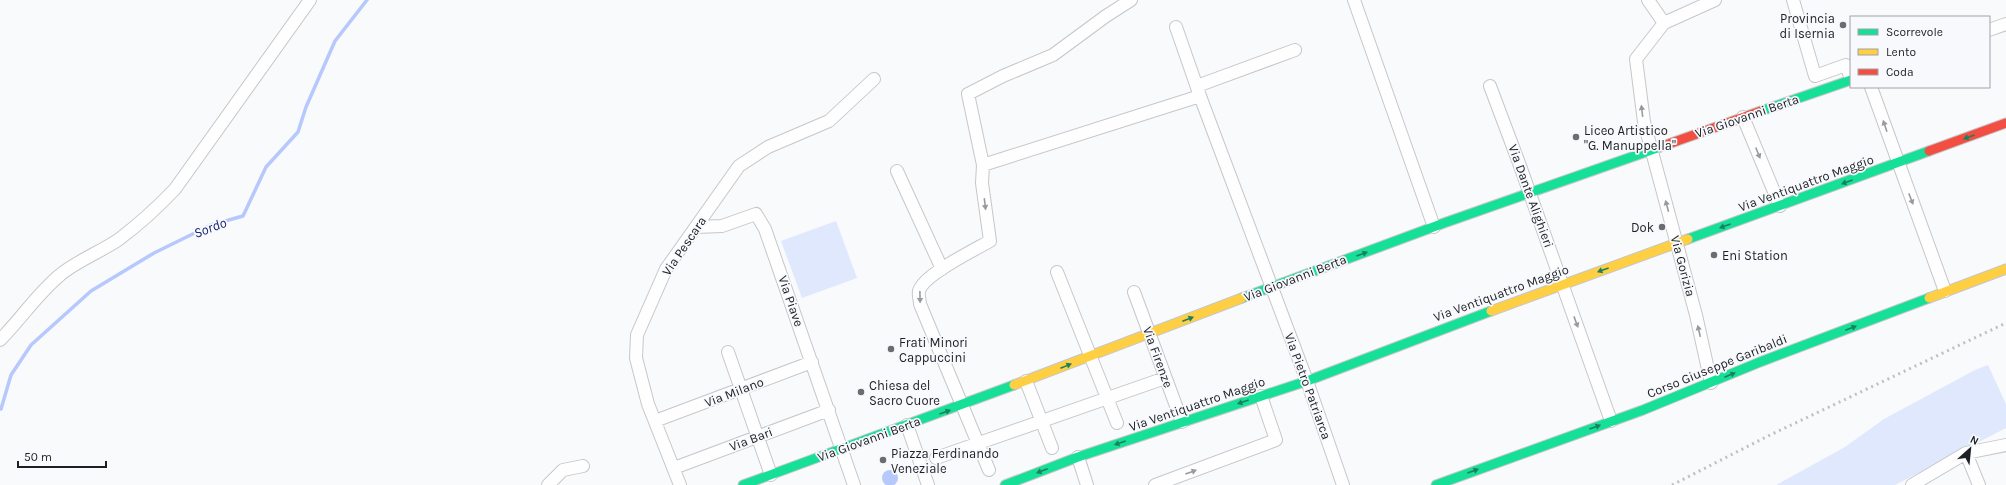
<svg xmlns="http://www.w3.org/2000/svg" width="2006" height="485" font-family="Karla,sans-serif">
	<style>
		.green { fill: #dfe8fd }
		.water { fill: #b7c8fc }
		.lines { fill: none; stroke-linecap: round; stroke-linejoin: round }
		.stream { stroke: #b7c8fc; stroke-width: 3.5 }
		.street-casing { stroke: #c6c7ca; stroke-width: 14 }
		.fast-casing { stroke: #c6c7ca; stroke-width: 11 }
		.slow-casing { stroke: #c6c7ca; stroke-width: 11 }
		.jam-casing { stroke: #c6c7ca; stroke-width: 11 }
		.street { stroke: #fefeff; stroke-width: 12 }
		.fast { stroke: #16e098; stroke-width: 9 }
		.slow { stroke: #ffcf43; stroke-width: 9 }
		.jam { stroke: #f24e42; stroke-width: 9 }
		.rail { stroke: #c0c0c0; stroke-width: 3; stroke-dasharray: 2 4; stroke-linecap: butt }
		.oneway { fill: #999a9c }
		.oneway2 { fill: #1a805e }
		.poi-dot { fill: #6a6c6f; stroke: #f7f9fd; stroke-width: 1.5 }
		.labels { text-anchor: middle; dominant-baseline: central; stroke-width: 3.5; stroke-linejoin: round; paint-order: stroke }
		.poi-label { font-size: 13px; fill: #1d1f23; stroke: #f7f9fd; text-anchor: start }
		.street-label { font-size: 13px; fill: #1d1f23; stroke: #f7f9fd }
		.water-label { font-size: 14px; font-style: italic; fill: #192575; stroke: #f7f9fd }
	</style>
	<rect width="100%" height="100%" fill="#f8fafc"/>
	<!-- green -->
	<path class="green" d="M836 221 857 278 802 298 781 241Z
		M1988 365 2006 404V428L1895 485H1776L1845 447 1884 419 1975 370Z"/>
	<!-- water -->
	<path class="water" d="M882 478a8 8 0 1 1 16 0a8 8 0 1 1-16 0Z"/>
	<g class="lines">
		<!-- stream -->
		<path class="stream" d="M0 408 1 409 11 375 31 345 91 291 154 253 211 225 243 216 266 167 298 132 306 107 335 41 367 0"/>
		<defs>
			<path id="street" d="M1354 0 1434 227
				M1648 0 1664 23
				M1793 0 1815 76 1846 65 1851 79
				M1176 27 1200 96 1307 381 1343 485
				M1989 30 2006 24
				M1197 86 1295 50
				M1490 86 1519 163 1611 421
				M1871 87 1945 291
				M1743 117 1780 206
				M983 165 1200 96
				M897 171 942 269
				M696 227 722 226 756 214 765 229 854 485
				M1057 272 1117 423
				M1134 292 1182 422
				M0 340C21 319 37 294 60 275 75 262 100 252 118 240 138 225 157 208 175 189L310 0
				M728 352 771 475
				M1026 381 1052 448
				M1711 383 1696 315 1644 122 1636 59 1664 23 1715 0
				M655 421 812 362
				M907 425 928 485
				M1966 453 1979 485
				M1078 457 1087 485
				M936 458 1165 378
				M674 468 829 410
				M989 470 920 304C920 300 918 295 919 291 923 275 974 250 990 241L982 183 983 165 968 94 1003 76 1053 55 1106 16 1131 0
				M548 485 563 470 583 466
				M680 485 648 404 636 358 637 335 666 269 739 166 768 147 829 121 874 79
				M1155 485 1276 440 1261 396
				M1912 485 1966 453 2006 445"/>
			<path id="fast" d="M1761 111 1851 80
				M1688 239 1929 151
				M1242 298 1444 223 1660 147
				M743 485 1014 385
				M1005 485 1078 457 1307 381 1491 311
				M1436 485 1643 410 1760 362 1929 298"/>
			<path id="slow" d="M1929 298 2006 269
				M1491 311 1688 239
				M1014 385 1242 298"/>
			<path id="jam" d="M1660 147 1761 111
				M1929 151 2006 123"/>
		</defs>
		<!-- street casing -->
		<use href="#street" class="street-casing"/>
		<!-- fast casing -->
		<use href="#fast" class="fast-casing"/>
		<!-- slow casing -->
		<use href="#slow" class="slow-casing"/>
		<!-- jam casing -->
		<use href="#jam" class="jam-casing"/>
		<!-- street -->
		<use href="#street" class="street"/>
		<!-- fast -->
		<use href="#fast" class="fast"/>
		<!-- slow -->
		<use href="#slow" class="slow"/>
		<!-- jam -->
		<use href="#jam" class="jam"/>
		<!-- rail -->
		<path class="rail" d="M1672 485 1768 436 2006 323"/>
	</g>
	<!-- one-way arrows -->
	<defs><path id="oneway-solid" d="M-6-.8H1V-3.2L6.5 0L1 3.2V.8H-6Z"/></defs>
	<g class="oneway">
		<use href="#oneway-solid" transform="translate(1642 111) rotate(-97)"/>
		<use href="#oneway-solid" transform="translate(1885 126) rotate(-109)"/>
		<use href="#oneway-solid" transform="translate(1758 153) rotate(68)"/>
		<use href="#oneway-solid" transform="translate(1911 199) rotate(69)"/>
		<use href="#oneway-solid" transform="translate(985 204) rotate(83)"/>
		<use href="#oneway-solid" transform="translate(1667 206) rotate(-105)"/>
		<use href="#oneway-solid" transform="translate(920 297) rotate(89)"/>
		<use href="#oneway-solid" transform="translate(1576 322) rotate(70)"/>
		<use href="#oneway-solid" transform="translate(1699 331) rotate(-103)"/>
		<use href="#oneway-solid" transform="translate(1191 472) rotate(-20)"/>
	</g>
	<g class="oneway2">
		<use href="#oneway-solid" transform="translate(1969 137) rotate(160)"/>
		<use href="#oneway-solid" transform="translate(1847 182) rotate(160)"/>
		<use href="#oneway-solid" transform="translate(1725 226) rotate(160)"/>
		<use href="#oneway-solid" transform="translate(1362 254) rotate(-20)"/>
		<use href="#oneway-solid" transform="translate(1603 270) rotate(160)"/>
		<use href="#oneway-solid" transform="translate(1188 319) rotate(-21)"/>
		<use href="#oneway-solid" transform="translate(1851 328) rotate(-21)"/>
		<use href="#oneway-solid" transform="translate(1066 366) rotate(-22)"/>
		<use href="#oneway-solid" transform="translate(1730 375) rotate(-23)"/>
		<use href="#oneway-solid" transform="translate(1243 402) rotate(161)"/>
		<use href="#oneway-solid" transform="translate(945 412) rotate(-20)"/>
		<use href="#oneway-solid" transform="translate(1595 427) rotate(-20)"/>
		<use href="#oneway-solid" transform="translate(1120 443) rotate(161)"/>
		<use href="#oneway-solid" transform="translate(1042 471) rotate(159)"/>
		<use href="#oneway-solid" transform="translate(1473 471) rotate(-20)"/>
	</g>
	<!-- markers -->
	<g class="poi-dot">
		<circle cx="1843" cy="25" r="4"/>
		<circle cx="1576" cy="137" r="4"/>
		<circle cx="1662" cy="227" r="4"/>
		<circle cx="1714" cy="255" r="4"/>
		<circle cx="891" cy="349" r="4"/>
		<circle cx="861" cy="392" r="4"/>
		<circle cx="883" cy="460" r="4"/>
	</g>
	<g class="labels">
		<!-- poi labels -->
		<g class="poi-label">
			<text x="1835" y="18" text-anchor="end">Provincia<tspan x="1835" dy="15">di Isernia</tspan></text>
			<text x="1584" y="130">Liceo Artistico<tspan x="1584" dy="15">"G. Manuppella"</tspan></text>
			<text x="1654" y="227" text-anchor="end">Dok</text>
			<text x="1722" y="255">Eni Station</text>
			<text x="899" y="342">Frati Minori<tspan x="899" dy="15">Cappuccini</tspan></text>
			<text x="869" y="385">Chiesa del<tspan x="869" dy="15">Sacro Cuore</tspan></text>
			<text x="891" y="453">Piazza Ferdinando<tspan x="891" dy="15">Veneziale</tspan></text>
		</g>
		<!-- street labels -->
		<g class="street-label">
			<text transform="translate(1747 116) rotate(-19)">Via Giovanni Berta</text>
			<text transform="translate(1806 183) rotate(-20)">Via Ventiquattro Maggio</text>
			<text transform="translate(1531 196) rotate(70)">Via Dante Alighieri</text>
			<text transform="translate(684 246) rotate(-56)">Via Pescara</text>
			<text transform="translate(1683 266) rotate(75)">Via Gorizia</text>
			<text transform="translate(1295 278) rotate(-21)">Via Giovanni Berta</text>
			<text transform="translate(1501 293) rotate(-20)">Via Ventiquattro Maggio</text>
			<text transform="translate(791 301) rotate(71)">Via Piave</text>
			<text transform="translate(1158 357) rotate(70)">Via Firenze</text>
			<text transform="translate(1717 366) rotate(-22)">Corso Giuseppe Garibaldi</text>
			<text transform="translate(1308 386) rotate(70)">Via Pietro Patriarca</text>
			<text transform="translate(734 392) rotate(-21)">Via Milano</text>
			<text transform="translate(1197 404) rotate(-19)">Via Ventiquattro Maggio</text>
			<text transform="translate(751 439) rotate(-21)">Via Bari</text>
			<text transform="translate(869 439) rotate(-20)">Via Giovanni Berta</text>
		</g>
		<!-- water labels -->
		<g class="water-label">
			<text transform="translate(210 228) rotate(-21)">Sordo</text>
		</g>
	</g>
	<!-- legend -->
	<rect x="1850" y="16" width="140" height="72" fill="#f7f9fd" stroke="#a0a2a6"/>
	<rect x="1858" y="29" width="20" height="6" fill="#16e098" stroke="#a0a2a6"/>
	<text x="1886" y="36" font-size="12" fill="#1d1f23">Scorrevole</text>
	<rect x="1858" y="49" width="20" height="6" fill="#ffcf43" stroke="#a0a2a6"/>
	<text x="1886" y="56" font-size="12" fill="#1d1f23">Lento</text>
	<rect x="1858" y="69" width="20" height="6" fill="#f24e42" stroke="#a0a2a6"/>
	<text x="1886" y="76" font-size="12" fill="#1d1f23">Coda</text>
	<!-- north arrow -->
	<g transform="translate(1970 449) rotate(27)" stroke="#f7f9fd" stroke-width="3" paint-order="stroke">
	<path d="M0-3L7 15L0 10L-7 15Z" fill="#1d1f23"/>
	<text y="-6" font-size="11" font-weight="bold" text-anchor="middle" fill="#1d1f23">N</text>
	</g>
	<!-- scale -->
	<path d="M18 461v6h88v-6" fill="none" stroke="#1d1f23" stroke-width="2"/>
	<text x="24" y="461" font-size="12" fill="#1d1f23" stroke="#f7f9fd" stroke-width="3" paint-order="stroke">50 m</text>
</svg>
